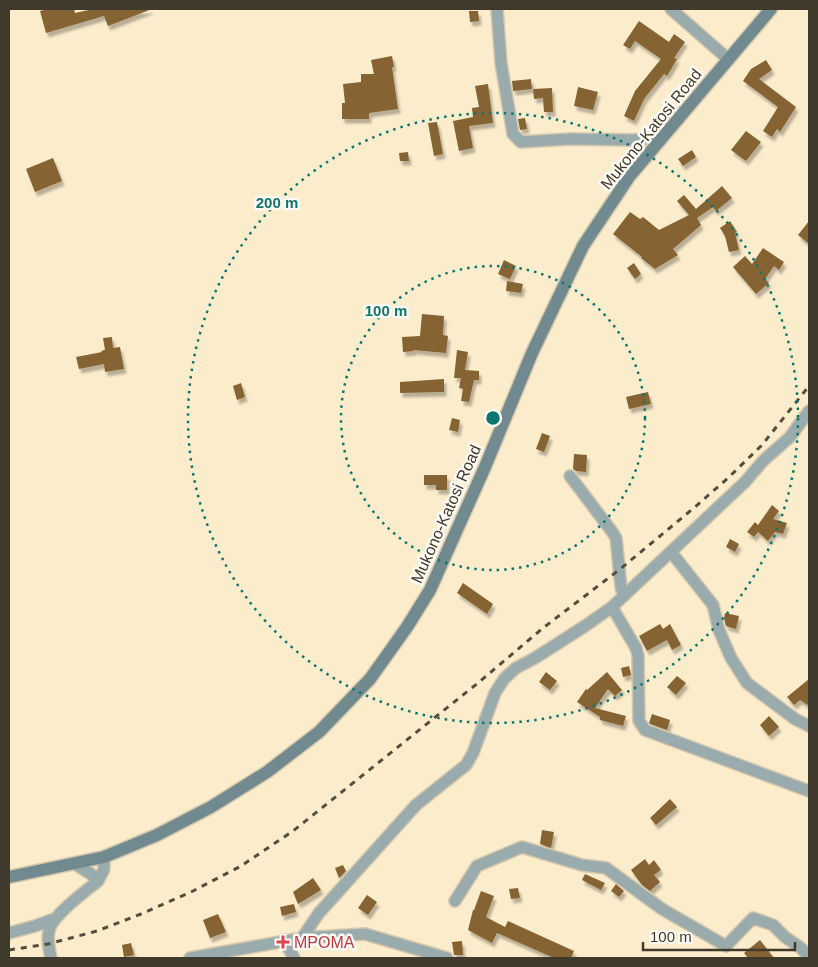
<svg xmlns="http://www.w3.org/2000/svg" width="818" height="967" font-family="Arial,sans-serif">
	<style>
		.building { fill: #866330; filter: url(#shadow) }
		.lines { fill: none; stroke-linecap: round; stroke-linejoin: round }
		.street-casing { stroke: #d6c8ac; stroke-width: 14 }
		.secondary-casing { stroke: #d6c8ac; stroke-width: 15 }
		.street { stroke: #9aabae; stroke-width: 11 }
		.secondary { stroke: #718a8f; stroke-width: 12 }
		.rail { stroke: #544d3e; stroke-width: 3; stroke-dasharray: 6 6; stroke-linecap: butt }
		.ring { fill: none; stroke: #0f766e; stroke-width: 2.5; stroke-dasharray: 2.5 5 }
		.health-dot { fill: #e0444e; stroke: #fdfaf4; stroke-width: 2 }
		.labels { text-anchor: middle; dominant-baseline: central; stroke-width: 5; stroke-linejoin: round; paint-order: stroke }
		.street-label { font-size: 16px; fill: #403a2d; stroke: #fdfaf4 }
		.health-label { font-size: 16px; fill: #be3a42; stroke: #fdfaf4; text-anchor: start }
		.centre { fill: #0f766e; stroke: #fdfaf4; stroke-width: 2.5 }
		.ring-label { font-size: 15px; text-anchor: middle; font-weight: bold; fill: #0f766e; stroke: #fdfaf4; stroke-width: 5; stroke-linejoin: round; paint-order: stroke }
	</style>
	<defs>
		<filter id="shadow"><feDropShadow dx="2.5" dy="4.5" stdDeviation="1" flood-color="#0004"/></filter>
	</defs>
	<rect width="100%" height="100%" fill="#fbeccc"/>
	<!-- building -->
	<path class="building" d="M48 9H74L75 13 93 9H152L108 26 104 16 46 33 40 11Z
		M469 11H478L479 21 470 22Z
		M639 21 669 42 674 34 685 42 674 58 677 59 667 76 664 74 644 99 634 121 624 116 635 91 661 59 635 41 630 49 623 45Z
		M392 56 394 67H392L398 109 369 113V119H342V103H345L343 84 361 82V74H374L371 60Z
		M766 60 772 70 759 79 796 107 780 132 777 129 772 137 763 131 778 107 743 81 751 69Z
		M531 79 532 89 513 91 512 81Z
		M488 84 493 123 469 126 473 148 459 151 453 121 473 117 472 108 479 107 475 86Z
		M578 87 598 92 593 110 574 106Z
		M552 88 553 112H544L543 98 534 99 533 89Z
		M525 118 527 129 520 130 518 119Z
		M437 122 443 154 434 156 428 123Z
		M746 131 761 142 746 161 731 150Z
		M692 150 696 157 683 166 678 159Z
		M408 152 409 161H400L399 153Z
		M53 158 62 181 35 192 26 169Z
		M722 186 732 198 716 211 713 207 697 218 701 225 673 249 678 255 655 269 641 258 642 257 613 234 630 212 640 219 643 217 659 230 689 215 677 201 684 195 696 209Z
		M730 221 737 232 735 233 739 250 729 252 725 236 720 228Z
		M809 221V244L798 235Z
		M763 248 784 262 779 270 774 266 765 279 769 283 756 294 733 267 745 256 752 264Z
		M504 260 516 266 510 279 498 274Z
		M634 263 641 274 635 279 627 268Z
		M507 281 523 284 521 293 506 291Z
		M422 314 444 316 443 335 448 336 446 353 413 350 414 351 403 352 402 337 420 336Z
		M112 337 113 348 120 347 124 369 105 372 104 364 79 369 76 357 102 352 101 351 105 350 103 338Z
		M457 350 468 352 465 370 479 371V380H474L469 402 461 401 463 389 459 388 461 378H454Z
		M444 379V392L400 393V382Z
		M241 383 245 397 237 400 233 386Z
		M648 392 651 404 629 409 626 397Z
		M452 418 460 420 458 432 449 430Z
		M542 433 550 436 544 452 536 449Z
		M574 454 587 455 586 472 576 471 573 469Z
		M424 475H447V490H436V485H424Z
		M772 505 779 511 773 519 787 523 783 534 775 532 768 541 758 532 754 537 747 532 755 522 758 525Z
		M730 539 739 544 735 552 726 547Z
		M463 583 493 604 487 614 457 593Z
		M725 613 739 616 736 629 726 626 724 618Z
		M660 624 663 629 670 624 681 645 672 650 667 640 647 651 639 636Z
		M629 666 631 675 623 677 621 668Z
		M546 672 557 681 550 690 539 682Z
		M607 672 622 690 615 696 608 689 595 708 626 716 623 726 600 720V717L577 702 586 689 587 690Z
		M677 676 686 683 676 695 667 687Z
		M809 679V706L800 700 794 705 787 697Z
		M652 714 670 720 667 730 650 724 649 723Z
		M769 716 779 727 769 736 760 725Z
		M670 799 677 807 656 825 650 818Z
		M542 830 554 832 551 848 540 844Z
		M645 859 649 865 654 860 661 870 654 875 660 882 650 891 642 885 631 870Z
		M343 865 346 871 339 878 335 868Z
		M585 874 605 883 601 890 582 880Z
		M313 878 321 890 298 904 293 892Z
		M616 884 624 891 619 897 611 891Z
		M518 888 520 898 511 899 509 889Z
		M481 891 494 896 486 917 505 927 508 921 574 951 571 958H554L497 933 492 943 468 930 473 910H474Z
		M367 895 377 902 368 915 358 908Z
		M294 904 296 912 282 916 280 907Z
		M218 914 226 932 210 938 203 920Z
		M760 940 774 958H748L744 953Z
		M462 941 463 955H454L452 942Z
		M131 943 134 955 124 957 122 945Z"/>
	<g class="lines">
		<defs>
			<path id="street" d="M497 9 501 63 513 134 521 142 570 139 633 140 649 138 660 139
				M671 9 728 59
				M570 476 613 533 616 538 621 587 624 596
				M671 552 713 605 719 630 731 658 747 683 795 719 809 726
				M612 607 636 648 638 655 639 721 645 730 809 791
				M98 881 104 869V857
				M455 901 477 866 522 847 582 865 606 868 662 909 726 946 753 918 773 925 785 937 801 948 809 957
				M9 933 35 926 54 919
				M302 938 319 913 416 805 466 765 473 753 495 693 504 679 516 668 535 658 585 626 612 607 745 482 763 461 790 437 809 411
				M284 940 294 958
				M51 958C49 949 47 940 49 931 51 916 86 891 98 881L91 874 75 864
				M190 958 302 938 365 934 447 958"/>
			<path id="secondary" d="M9 877 104 857 157 835 211 807 267 772 319 732 370 679 407 627 430 590 485 467 532 353 583 246 629 177 771 9"/>
		</defs>
		<!-- street casing -->
		<use href="#street" class="street-casing"/>
		<!-- secondary casing -->
		<use href="#secondary" class="secondary-casing"/>
		<!-- street -->
		<use href="#street" class="street"/>
		<!-- secondary -->
		<use href="#secondary" class="secondary"/>
		<!-- rail -->
		<path class="rail" d="M9 950 48 944 97 931 141 914 191 892 241 866 293 831 478 683 543 628 619 570 695 507 728 478 762 445 809 386"/>
	</g>
	<!-- distance rings -->
	<g class="ring">
		<circle cx="493" cy="418" r="152"/>
		<circle cx="493" cy="418" r="305"/>
	</g>
	<!-- markers -->
	<path class="health-dot" d="M280.5 934.5h5v5h5v5h-5v5h-5v-5h-5v-5h5z"/>
	<g class="labels">
		<!-- street labels -->
		<g class="street-label">
			<text transform="translate(651 129) rotate(-51)">Mukono-Katosi Road</text>
			<text transform="translate(446 514) rotate(-66)">Mukono-Katosi Road</text>
		</g>
		<!-- health labels -->
		<g class="health-label">
			<text x="294" y="942">MPOMA</text>
		</g>
	</g>
	<circle cx="493" cy="418" r="8" class="centre"/>
	<g class="ring-label">
		<text x="277" y="208">200 m</text>
		<text x="386" y="316">100 m</text>
	</g>
	<!-- border -->
	<rect width="818" height="967" fill="none" stroke="#403a2d" stroke-width="20"/>
	<!-- scale -->
	<path d="M643 942v8h152v-8" fill="none" stroke="#403a2d" stroke-width="2.5"/>
	<text x="650" y="942" font-size="15" fill="#403a2d" stroke="#fdfaf4" stroke-width="4" paint-order="stroke">100 m</text>
</svg>
